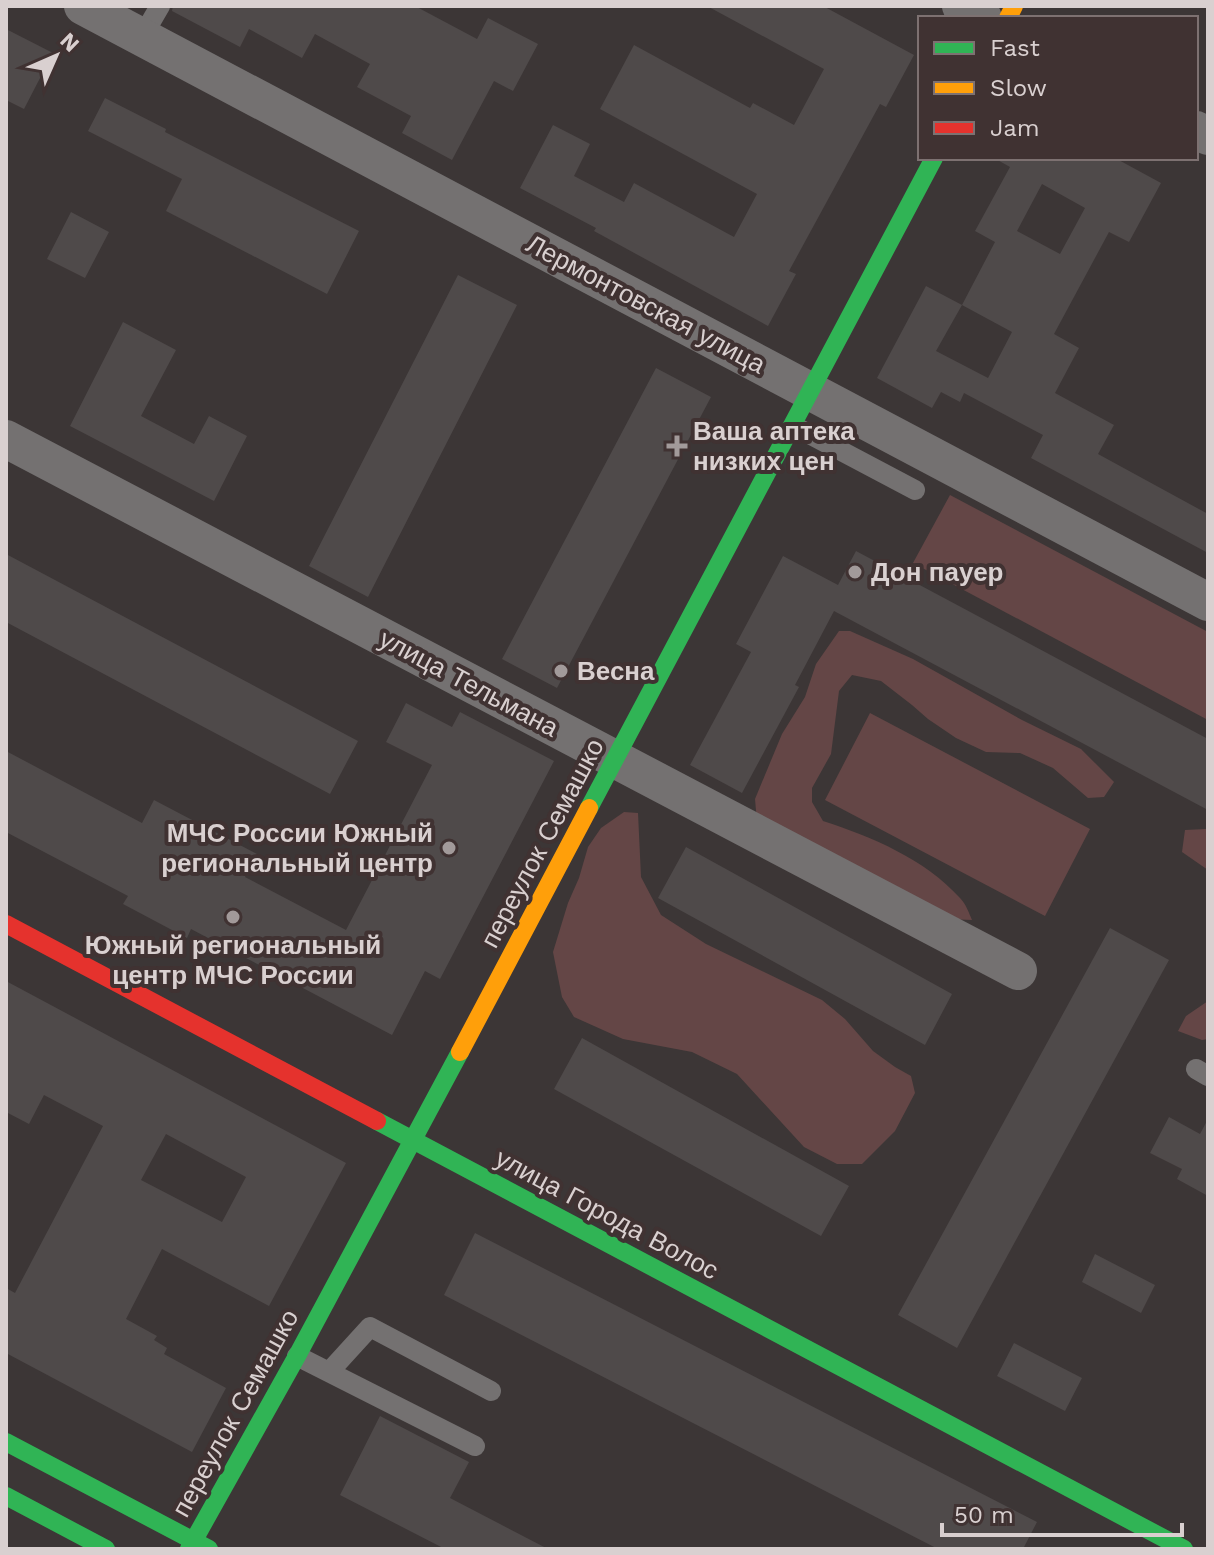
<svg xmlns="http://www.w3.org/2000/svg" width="1214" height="1555" font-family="'Work Sans',sans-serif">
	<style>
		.green { fill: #644646 }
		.building { fill: #4f4a4a; fill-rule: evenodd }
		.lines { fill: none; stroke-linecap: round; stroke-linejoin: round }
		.lane { stroke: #747171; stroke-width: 20 }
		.street { stroke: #747171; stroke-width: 38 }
		.fast { stroke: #30b455; stroke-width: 18 }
		.slow { stroke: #ff9f0a; stroke-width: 18 }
		.jam { stroke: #e5322d; stroke-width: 18 }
		.poi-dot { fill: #a29a9a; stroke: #403232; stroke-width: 3 }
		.labels { text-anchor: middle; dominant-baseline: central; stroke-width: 8; stroke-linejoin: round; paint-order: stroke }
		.street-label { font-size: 26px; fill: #d9d0d0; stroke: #403232 }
		.poi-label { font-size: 26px; font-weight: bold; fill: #d9d0d0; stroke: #403232; text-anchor: start }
	</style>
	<rect width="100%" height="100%" fill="#3c3636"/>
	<!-- green -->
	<path class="green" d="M950 495 1208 632V720L913 563Z
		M839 631H850L913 659 1022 720 1081 749 1114 782 1104 797 1088 798 1053 768 1020 753 986 752 956 738 928 719 912 705 881 681 852 675 839 691 831 754 812 788V802L823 821C872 837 925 859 960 898 966 904 969 913 972 920L949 919 757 822 755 799 782 734 805 697 816 664Z
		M870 713 1090 829 1045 916 825 800Z
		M624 812 638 813 641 877 661 915 706 944 822 1000 845 1019 873 1051 895 1067 911 1076 915 1093 895 1131 862 1164H837L804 1147 737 1074 692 1052 623 1039 574 1017 562 997 553 952 568 903 579 878 588 847 601 828Z
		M1206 829 1208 830V870L1182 852 1185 830Z
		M1208 1001V1039L1202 1040 1178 1031 1186 1016Z"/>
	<!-- building -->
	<path class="building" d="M173 6H415L477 39 488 18 538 44 513 91 494 81 452 160 402 133 411 116 357 87 370 64 315 34 302 58 249 29 240 47 172 11Z
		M707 6H823L914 55 886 107 880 104 789 271 796 274 768 326 594 231 596 228 520 188 553 125 590 144 574 176 624 202 634 183 734 237 757 194 600 109 634 45 750 108 753 103 794 125 824 69Z
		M6 29 53 53 24 109 6 100Z
		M105 98 166 129 165 132 359 231 327 294 166 211 182 179 88 131Z
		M994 158H1115L1161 183 1129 242 1109 232 1054 334 1079 348 1055 393 1114 425 1098 454 1208 514V553L1031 458 1043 435 964 393 960 402 941 392 932 408 877 378 926 286 962 305 995 242 975 231 1010 167ZM1042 184 1085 208 1060 254 1017 231ZM962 305 1012 332 988 378 936 351Z
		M71 212 109 232 85 278 47 259Z
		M458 275 517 305 368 597 309 566Z
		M123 322 176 350 141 416 194 444 209 416 247 436 214 501 70 426Z
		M656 368 711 397 557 688 502 659Z
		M856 551 1208 739V810L834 611 795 685 799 687 742 793 690 765 751 652 736 644 783 556 838 585Z
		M6 554 358 741 330 794 6 622Z
		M406 703 452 727 460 712 554 761 440 979 425 971 392 1035 191 929 187 938 123 904 128 896 6 832V751L142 823 154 800 257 854 245 877 346 930 432 765 386 742Z
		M686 847 952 994 925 1045 658 898Z
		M1110 928 1169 960 957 1348 898 1315Z
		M6 981 346 1163 269 1306 162 1249 126 1319 157 1336 154 1340 167 1348 164 1354 226 1388 192 1452 6 1353V1288L15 1293 103 1126 44 1095 29 1124 6 1112ZM166 1134 246 1177 222 1222 141 1180Z
		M582 1038 849 1186 821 1236 554 1089Z
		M1169 1117 1200 1134 1208 1119V1196L1177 1179 1182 1169 1150 1153Z
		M475 1233 1037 1522 1023 1549H938L444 1295Z
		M1095 1254 1155 1285 1141 1313 1082 1282Z
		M1014 1343 1082 1378 1065 1411 997 1376Z
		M380 1416 469 1462 450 1498 548 1549H445L340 1495Z"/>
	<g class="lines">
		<!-- lane -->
		<path class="lane" d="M142 37 160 6
			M794 426 915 490
			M1196 1069 1208 1076
			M297 1356 475 1446
			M329 1372 370 1327 491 1391"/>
		<!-- street -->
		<path class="street" d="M83 6 1208 602
			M961 6 983 18
			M1196 130 1208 136
			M6 439 1018 971"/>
		<!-- fast -->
		<path class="fast" d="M589 808 934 158
			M377 1121 1184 1549
			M6 1442 209 1549
			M6 1496 106 1549
			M189 1549 297 1356 460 1052"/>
		<!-- slow -->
		<path class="slow" d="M1008 18 1014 6
			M460 1052 589 808"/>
		<!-- jam -->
		<path class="jam" d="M6 924 377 1121"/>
	</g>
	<!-- markers -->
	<g class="poi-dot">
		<path d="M673 434h8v8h8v8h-8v8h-8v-8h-8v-8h8z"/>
		<circle cx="855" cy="572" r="8"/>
		<circle cx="561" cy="671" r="8"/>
		<circle cx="449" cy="848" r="8"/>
		<circle cx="233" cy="917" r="8"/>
	</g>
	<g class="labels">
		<!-- street labels -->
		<g class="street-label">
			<text transform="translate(646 304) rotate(28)">Лермонтовская улица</text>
			<text transform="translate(469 683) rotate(28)">улица Тельмана</text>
			<text transform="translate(542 843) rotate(-62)">переулок Семашко</text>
			<text transform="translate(607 1214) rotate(28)">улица Города Волос</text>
			<text transform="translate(235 1413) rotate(-61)">переулок Семашко</text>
		</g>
		<!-- poi labels -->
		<g class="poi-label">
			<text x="693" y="431">Ваша аптека<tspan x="693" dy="30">низких цен</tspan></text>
			<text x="871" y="572">Дон пауер</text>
			<text x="577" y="671">Весна</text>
			<text x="433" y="833" text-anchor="end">МЧС России Южный<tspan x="433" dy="30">региональный центр</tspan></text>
			<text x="233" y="945" text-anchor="middle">Южный региональный<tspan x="233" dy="30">центр МЧС России</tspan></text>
		</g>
	</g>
	<!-- border -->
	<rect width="1214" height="1555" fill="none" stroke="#d9d0d0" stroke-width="16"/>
	<!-- legend -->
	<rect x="918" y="16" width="280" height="144" fill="#403232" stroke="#7d7171" stroke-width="2"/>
	<rect x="934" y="42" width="40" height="12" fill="#30b455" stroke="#7d7171" stroke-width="2"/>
	<text x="990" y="56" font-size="24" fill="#d9d0d0">Fast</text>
	<rect x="934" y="82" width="40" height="12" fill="#ff9f0a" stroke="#7d7171" stroke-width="2"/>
	<text x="990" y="96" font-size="24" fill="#d9d0d0">Slow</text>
	<rect x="934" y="122" width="40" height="12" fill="#e5322d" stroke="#7d7171" stroke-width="2"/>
	<text x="990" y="136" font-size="24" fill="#d9d0d0">Jam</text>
	<!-- north arrow -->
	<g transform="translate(56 56) rotate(45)" stroke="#403232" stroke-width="6" paint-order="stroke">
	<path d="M0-6L14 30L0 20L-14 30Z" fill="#d9d0d0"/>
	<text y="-12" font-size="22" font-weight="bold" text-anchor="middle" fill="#d9d0d0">N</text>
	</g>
	<!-- scale -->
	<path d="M942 1523v12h240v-12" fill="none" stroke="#d9d0d0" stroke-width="4"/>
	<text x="954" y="1523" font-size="24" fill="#d9d0d0" stroke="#403232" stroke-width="6" paint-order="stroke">50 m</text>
</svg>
